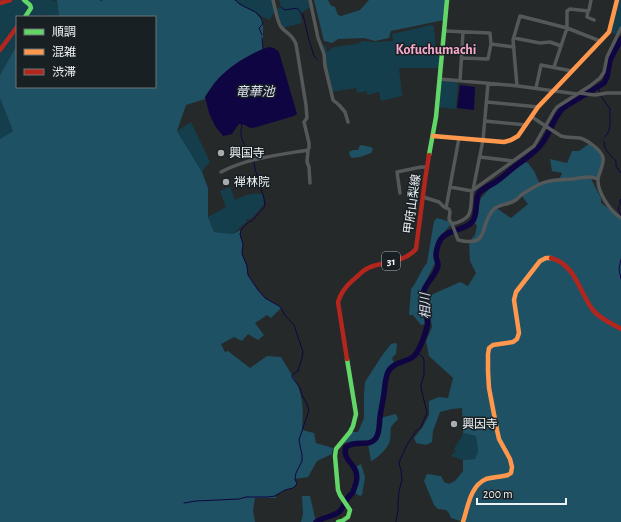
<svg xmlns="http://www.w3.org/2000/svg" width="621" height="522" font-family="'Alegreya Sans','Noto Sans JP',sans-serif">
	<style>
		.green { fill: #153e4d }
		.forest { fill: #1e5164; fill-rule: evenodd }
		.water { fill: #100543 }
		.lines { fill: none; stroke-linecap: round; stroke-linejoin: round }
		.stream { stroke: #100543; stroke-width: 1 }
		.river { stroke: #100543; stroke-width: 5.5 }
		.street { stroke: #555859; stroke-width: 3.5 }
		.fast { stroke: #63d668; stroke-width: 4.5 }
		.slow { stroke: #ff974d; stroke-width: 4.5 }
		.jam { stroke: #b3261e; stroke-width: 4.5 }
		.poi-dot { fill: #a8acae; stroke: #192023; stroke-width: 1.5 }
		.labels { text-anchor: middle; dominant-baseline: central; stroke-width: 3; stroke-linejoin: round; paint-order: stroke }
		.shield { fill: #192023; stroke: #aeb4b6; stroke-width: 1 }
		.shield-label { font-size: 11px; font-weight: bold; fill: #eef3f5 }
		.poi-label { font-size: 12px; fill: #eef3f5; stroke: #192023; text-anchor: start }
		.street-label { font-size: 12px; fill: #eef3f5; stroke: #192023 }
		.water-label { font-size: 13px; font-style: italic; fill: #d9ddf2; stroke: #192023 }
		.quarter-label { font-size: 14px; font-weight: bold; fill: #f8a9ca; stroke: #192023 }
	</style>
	<rect width="100%" height="100%" fill="#25292a"/>
	<!-- green -->
	<path class="green" d="M0 0H50L57 1 59 17H48L47 15 35 16 33 17H17V45L0 75Z
		M235 0H273L276 9 281 7 279 0H310L311 7 304 11 300 14 302 23 282 28 275 10 270 20 260 16 255 12 240 5Z
		M617 0H621V28L617 35 609 32Z
		M431 25 434 26 436 56 442 57 441 68H399L402 96 381 101 379 92 367 95V91L357 93 356 88 331 92 324 54 327 52H325L321 43 326 47 327 52 334 47 356 44 363 41 374 42 393 41 392 34Z
		M440 79 458 81 456 109 437 107Z
		M0 98 13 131 0 139Z
		M191 122 210 162 205 167 202 172 177 131Z
		M230 187 235 200C244 196 252 192 262 194L263 197 264 204 252 218 246 220 247 221 233 234 214 232 208 217 226 207 220 191Z
		M463 433 476 436 478 451 475 459 463 460 451 456 456 451 454 449C457 443 461 439 463 433Z"/>
	<!-- forest -->
	<path class="forest" d="M57 0H99L101 1 103 0H235L240 5 255 12 263 21V49L244 59 233 66 219 78 205 97V99L186 105 177 131 202 172 208 188V217L214 232 233 234 240 230 241 238 243 244 242 254 247 266 248 275 258 290 265 298 279 306 281 308 271 318 267 315 255 323 264 335 258 340 248 334 242 341 234 337 221 344 225 352 228 351 250 368 267 356 281 357 292 375C294 379 297 382 298 386 304 402 303 414 302 430L314 433 316 443 333 448 332 454 317 461 308 477 295 479 297 484 293 488 285 490 275 495 276 498H255L253 510 255 522H0V139L13 131 0 98V75L17 45V87H155V17H58H59Z
		M314 0H328L331 6H333L335 7 338 15 341 16 360 10 369 0H446L444 20 391 31 389 38 375 41 364 38 338 39 332 43 324 41Z
		M590 143 603 155 598 179 590 177 601 198V203L621 218V522H463L451 518 449 513 446 510 438 509 434 505 424 481 427 474 441 476 444 482 449 484 455 481 463 471V460L475 459 478 451 476 436 463 433 462 408 452 409 440 412 433 431 432 442 426 445 416 443 414 438 422 428 429 415V401L439 397 448 398 453 378 429 356 426 341 432 327 429 308 431 295 460 282 468 286 476 273 470 261 469 242 475 235 477 226 474 222 481 198 494 184 525 162 528 163 534 171 540 184 559 180 562 173 552 171 550 159 567 163 572 151H579ZM521 195 528 204 511 218 502 212 497 208 515 201Z
		M361 145 371 147 373 149 371 153 360 157 352 158 350 156 349 152 353 150H358L359 147Z
		M437 218 451 222 452 224C443 232 437 240 436 253 435 256 436 259 435 263L421 291 422 309 425 324 421 325 413 315H409L411 289C418 281 420 271 427 263L434 221Z
		M395 343 397 344 396 354 392 358 395 365 389 370 387 374 380 418 396 414 398 419C396 421 393 424 391 427 390 430 391 436 390 440 389 447 377 459 371 461L368 443C357 440 349 441 339 445L350 432H358L364 418V393L365 382 381 357 391 344Z
		M361 464 365 477 362 495 360 496 353 492 357 478 356 467Z
		M302 496H310L316 522H301L303 514Z"/>
	<!-- water -->
	<path class="water" d="M269 47 274 48 279 52 297 114 294 116 253 128C247 128 247 124 239 124L236 128 232 134 223 136 215 126 209 113 205 97C209 91 213 84 218 79 230 66 252 52 269 47Z
		M460 85 475 87 474 110 457 108Z"/>
	<g class="lines">
		<!-- stream -->
		<path class="stream" d="M235 0C237 1 238 3 240 4 250 11 260 10 263 24L259 28 262 35
			M281 7 285 10 297 8 303 15 309 40 314 56 317 59
			M262 38 263 49
			M598 86 600 93
			M601 96 610 109C609 119 613 128 605 137
			M242 124C242 126 241 129 241 131 240 138 245 145 247 151
			M604 142C604 151 611 155 616 161V166L621 173
			M621 199 620 200V205L618 208 621 216
			M621 259 619 269 621 279
			M184 503 196 501 239 499 246 497H268L275 496 285 490 293 488 297 484 295 479 296 473 302 461V455L299 440 309 410 306 402 302 395 300 388 292 377V375L298 371 302 358 303 352 294 325 292 323 285 315 281 308 279 306 265 298 258 290 248 275 247 266 242 254 243 244 241 238 240 234 242 228 249 222 252 221 265 206 264 198 255 169 254 162
			M396 522 398 509V503L399 491 402 480 401 470 399 464 400 460 408 443 416 431 421 427 427 413 421 388V385L424 375V360L423 357 417 353"/>
		<!-- river -->
		<path class="river" d="M316 522C323 517 332 517 339 512 343 509 344 503 347 499 349 496 351 495 353 492 354 489 355 486 356 483 361 464 341 462 346 447 357 439 369 448 376 438 380 432 379 424 380 417 381 409 383 401 384 393 385 386 385 379 388 372 393 361 408 363 415 355 420 349 425 335 427 327 430 317 423 305 423 294 424 283 437 276 438 265 438 262 436 259 436 256 436 251 438 243 441 239 448 229 466 230 472 222 479 214 474 201 479 193 483 188 492 185 497 181 503 177 508 172 513 168 522 161 532 155 539 147 550 136 552 119 563 108L604 83 607 77 610 60 621 39"/>
		<!-- street -->
		<path class="street" d="M273 0C275 7 277 22 281 27 287 34 292 34 296 44L306 105 307 118 304 122 309 143V148L308 150 307 162 309 167 310 183
			M310 0 318 38 324 54 325 66 333 100 339 105 345 112 348 122
			M588 11 587 17 594 20
			M445 31 490 33 491 44 488 59 462 58
			M514 38 540 43 550 42 561 46
			M491 44 514 47
			M554 67 567 28V11L570 9 588 11 589 10 591 0
			M440 79 518 86 577 94
			M460 81 463 32
			M517 86 513 40 520 16 567 28 600 41
			M536 88 541 65 572 71
			M579 93 595 95 607 93H621
			M487 102 538 107
			M532 117C541 123 551 130 561 136 567 138 574 137 580 138 587 140 602 150 603 158 604 165 599 172 598 179
			M485 121 526 125
			M480 157 513 161
			M221 172C248 158 278 155 308 150
			M450 187 472 191
			M473 190 534 146 554 111 557 107 590 86 600 78 604 72 607 57 621 28
			M400 193 397 172 421 167H427
			M423 197 439 202 444 207 449 209 450 212 449 219 452 224C474 218 470 212 472 191L473 190 483 140 488 84
			M446 208 459 138
			M452 224 458 240C492 248 478 224 494 209 499 204 508 205 514 201 517 200 519 197 521 195 527 191 534 187 540 184 550 179 563 180 573 179 579 178 584 177 589 177 592 177 595 178 598 179 597 192 610 211 621 218"/>
		<!-- fast -->
		<path class="fast" d="M24 0 30 5 31 8 25 17
			M429 155 436 117 447 0
			M338 522 342 521 348 517 350 510 340 495 338 490 335 456 336 449 350 432 353 426 356 414 347 359"/>
		<!-- slow -->
		<path class="slow" d="M433 136 504 142 511 140 518 136 538 107 609 32 617 0
			M463 522C468 507 470 486 486 479 493 477 501 477 508 475L511 473 512 467 510 459 499 439 497 430 489 388 488 371V354L489 348 493 345 513 342 517 339 519 333 514 300 516 292 540 261 546 258H551"/>
		<!-- jam -->
		<path class="jam" d="M0 3 10 0
			M0 50 17 27
			M551 258C576 265 579 292 593 310 600 319 611 323 621 329
			M347 359 338 302C341 292 346 286 353 280 358 276 362 271 368 268 383 261 404 263 416 249L425 180 429 155"/>
	</g>
	<!-- markers -->
	<g class="poi-dot">
		<circle cx="221" cy="153" r="4"/>
		<circle cx="226" cy="182" r="4"/>
		<circle cx="454" cy="424" r="4"/>
	</g>
	<g class="labels">
		<!-- shield labels -->
		<rect class="shield" x="382" y="252" width="18" height="18" rx="3"/>
		<g class="shield-label">
			<text x="391" y="261">31</text>
		</g>
		<!-- poi labels -->
		<g class="poi-label">
			<text x="229" y="153">興国寺</text>
			<text x="234" y="182">禅林院</text>
			<text x="462" y="424">興因寺</text>
		</g>
		<!-- street labels -->
		<g class="street-label">
			<text transform="translate(412 204) rotate(-82)">甲府山梨線</text>
		</g>
		<!-- water labels -->
		<g class="water-label">
			<text x="255" y="92">竜華池</text>
			<text transform="translate(426 306) rotate(-91)">相川</text>
		</g>
		<!-- quarter labels -->
		<g class="quarter-label">
			<text x="436" y="50">Kofuchumachi</text>
		</g>
	</g>
	<!-- legend -->
	<rect x="16" y="16" width="140" height="72" fill="#192023" stroke="#6e7477"/>
	<rect x="24" y="29" width="20" height="6" fill="#63d668" stroke="#6e7477"/>
	<text x="52" y="36" font-size="12" fill="#eef3f5">順調</text>
	<rect x="24" y="49" width="20" height="6" fill="#ff974d" stroke="#6e7477"/>
	<text x="52" y="56" font-size="12" fill="#eef3f5">混雑</text>
	<rect x="24" y="69" width="20" height="6" fill="#b3261e" stroke="#6e7477"/>
	<text x="52" y="76" font-size="12" fill="#eef3f5">渋滞</text>
	<!-- scale -->
	<path d="M477 498v6h89v-6" fill="none" stroke="#eef3f5" stroke-width="2"/>
	<text x="483" y="498" font-size="12" fill="#eef3f5" stroke="#192023" stroke-width="3" paint-order="stroke">200 m</text>
</svg>
